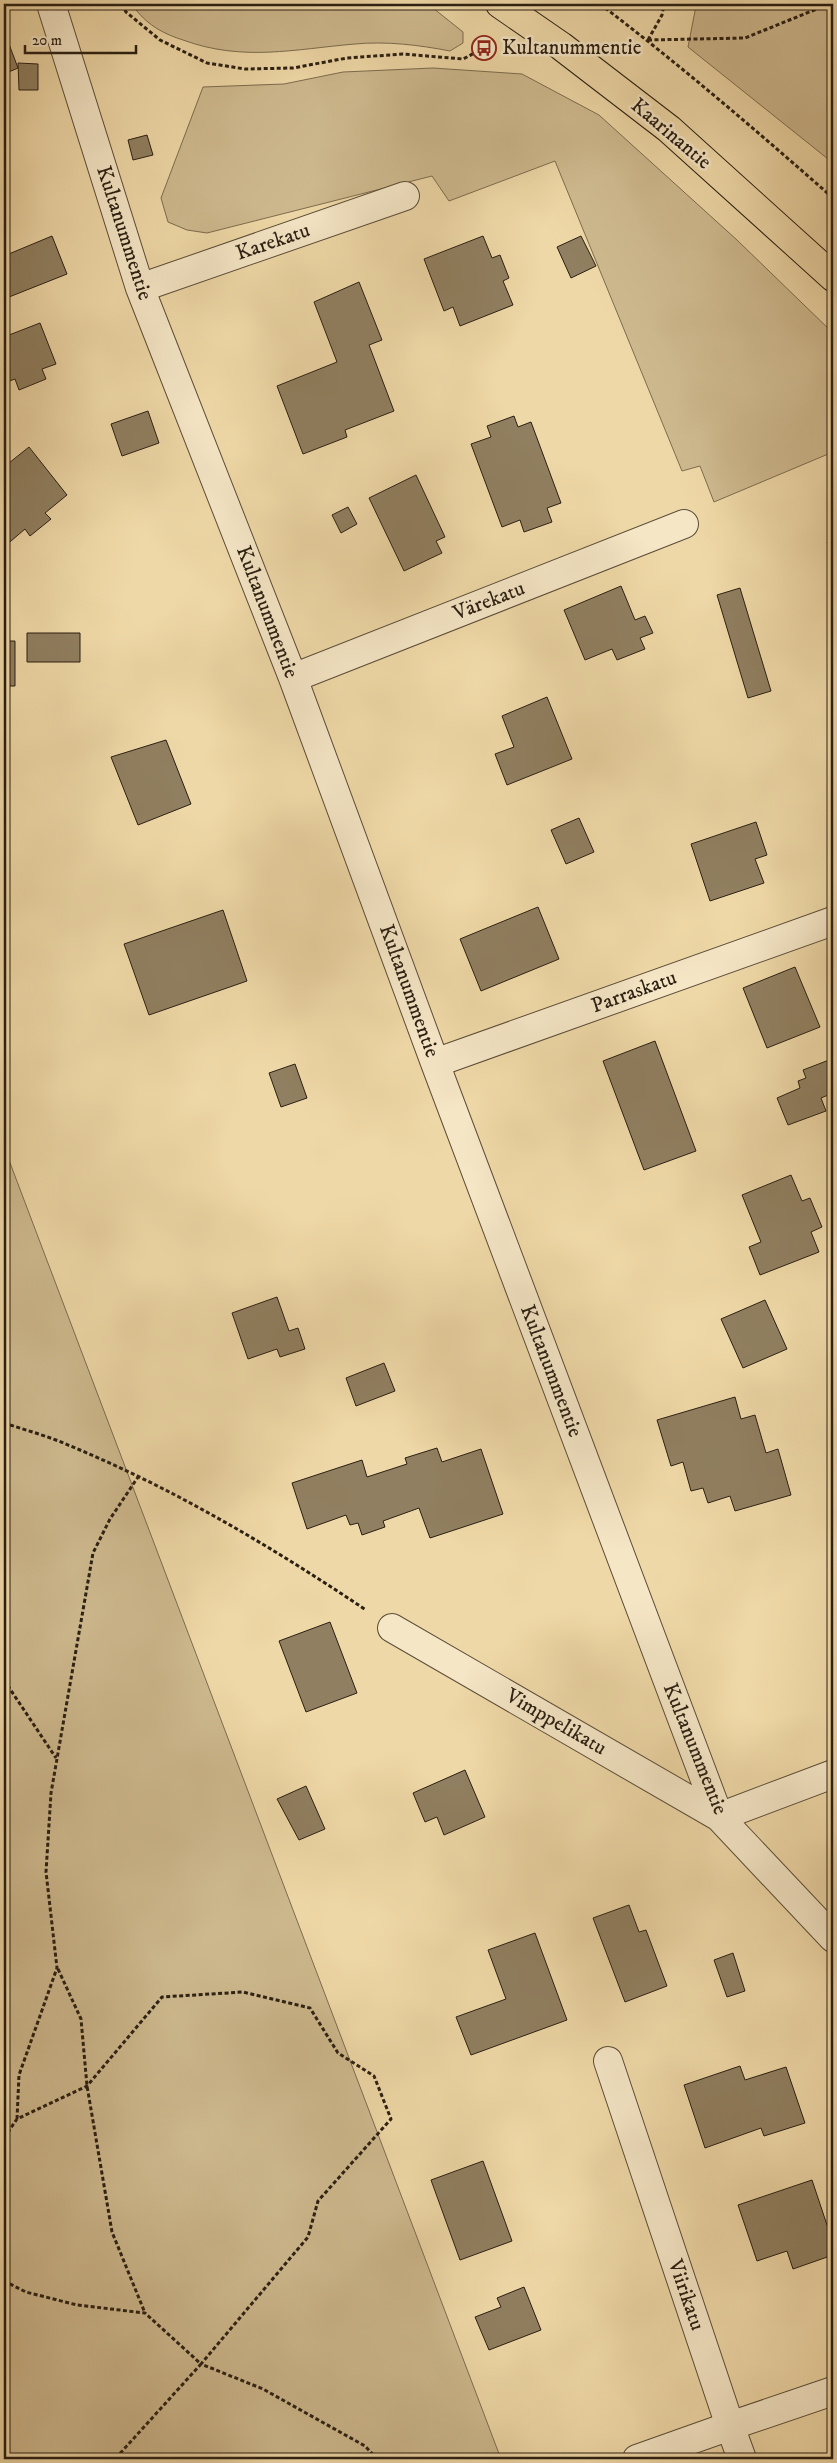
<svg xmlns="http://www.w3.org/2000/svg" width="837" height="2463" font-family="'IM FELL DW Pica',serif">
	<style>
		.green { fill: #ceb98e; stroke: #7c6c50 }
		.building { fill: #907f60; stroke: #2a1f13 }
		.lines { fill: none; stroke-linecap: round; stroke-linejoin: round }
		.minor-casing { stroke: #5b4d38; stroke-width: 30 }
		.major-casing { stroke: #2a1f13; stroke-width: 30 }
		.path { stroke: #2a1f13; stroke-width: 3; stroke-dasharray: 4 2.5; stroke-linecap: butt }
		.minor { stroke: #f5e6c6; stroke-width: 28 }
		.major { stroke: #efd8a7; stroke-width: 28 }
		.labels { text-anchor: middle; dominant-baseline: central; stroke-width: 5; stroke-linejoin: round; paint-order: stroke }
		.poi-label { font-size: 21px; fill: #2a1f13; stroke: #f5e6c6; text-anchor: start }
		.street-label { font-size: 21px; fill: #2a1f13; stroke: #f5e6c6 }
	</style>
	<rect width="100%" height="100%" fill="#efd8a7"/>
	<filter id="stains"><feTurbulence type="fractalNoise" baseFrequency=".004" numOctaves="4"/><feColorMatrix values="0 0 0 0 .2 0 0 0 0 .09 0 0 0 0 .02 0 0 0 .5 -.17"/></filter>
	<radialGradient id="worn" r=".72"><stop offset=".6" stop-color="#630" stop-opacity="0"/><stop offset="1" stop-color="#630" stop-opacity=".3"/></radialGradient>
	<!-- green -->
	<path class="green" d="M137 4H428L463 32V43L450 51C419 45 386 41 355 44 295 49 243 62 183 40 164 34 149 26 136 10Z
		M699 4H833V163L688 47 696 6Z
		M433 68 522 74 599 115 737 240 833 333V452L714 502 700 466 682 471 555 161 449 201 432 176 207 233 187 230 168 222 161 198 203 87 284 84 343 72Z
		M4 1147 501 2459H4Z"/>
	<!-- building -->
	<path class="building" d="M4 31 18 68 4 74Z
		M18 63 38 64V90H19Z
		M147 135 153 155 133 160 128 140Z
		M52 236 67 274 4 299V256Z
		M483 236 492 258 500 255 509 278 503 281 513 305 460 326 453 307 444 311 424 259Z
		M581 236 596 266 571 278 557 247Z
		M359 282 382 340 369 345 394 411 345 430 347 437 303 454 277 386 337 362 314 302Z
		M40 323 56 364 42 369 46 379 19 390 15 379 4 383V337Z
		M148 411 159 443 122 456 111 424Z
		M514 416 518 427 531 422 561 503 547 508 552 522 524 532 520 520 502 527 471 444 491 437 487 426Z
		M29 447 67 495 45 513 51 519 30 536 25 529 4 547V467Z
		M416 475 445 537 436 541 442 553 404 571 369 498Z
		M348 507 357 524 341 533 332 515Z
		M833 539V557L827 542Z
		M621 586 635 620 645 616 653 633 640 638 645 649 617 660 612 649 585 660 564 610Z
		M740 588 771 691 748 698 717 595Z
		M27 633H80V662H27Z
		M4 641H15V686H4Z
		M547 697 572 759 507 785 495 754 514 747 502 716Z
		M166 740 191 804 138 825 111 757Z
		M579 818 594 852 566 864 551 830Z
		M756 822 767 855 755 859 764 883 710 901 691 844Z
		M538 907 559 959 481 991 460 939Z
		M223 910 247 981 149 1015 124 944Z
		M795 967 820 1027 767 1048 743 988Z
		M655 1041 696 1151 644 1170 603 1061Z
		M829 1060 833 1071V1093L821 1098 826 1111 788 1125 777 1098 800 1088 798 1081 806 1078 803 1070Z
		M295 1064 307 1098 281 1107 269 1073Z
		M791 1175 802 1201 810 1198 822 1227 811 1232 819 1252 760 1275 749 1247 761 1242 742 1195Z
		M277 1297 289 1331 298 1328 305 1349 280 1357 277 1349 248 1359 232 1313Z
		M765 1300 787 1349 743 1368 721 1319Z
		M384 1363 395 1391 356 1406 346 1378Z
		M735 1397 741 1419 755 1415 766 1453 778 1449 791 1495 735 1511 730 1496 708 1503 703 1488 691 1491 683 1462 671 1466 657 1420Z
		M437 1448 442 1462 481 1449 503 1514 430 1538 419 1508 383 1521 385 1527 362 1535 358 1523 350 1525 346 1515 307 1529 292 1483 362 1460 367 1477 407 1464 405 1458Z
		M330 1622 357 1693 306 1712 279 1641Z
		M465 1770 485 1817 444 1835 437 1817 425 1822 413 1793Z
		M306 1786 325 1829 299 1840 277 1799Z
		M629 1905 639 1932 646 1930 667 1986 625 2002 593 1918Z
		M535 1933 567 2020 471 2055 456 2017 506 1999 488 1950Z
		M733 1953 745 1991 727 1997 714 1960Z
		M740 2066 745 2080 786 2067 805 2123 764 2136 761 2128 705 2148 684 2085Z
		M483 2161 512 2241 460 2260 431 2180Z
		M812 2180 833 2243V2255L793 2269 787 2251 757 2261 738 2205Z
		M524 2287 541 2330 489 2350 475 2317 501 2307 497 2298Z"/>
	<g class="lines">
		<defs>
			<path id="minor" d="M51 4 140 288 293 678 435 1063 719 1817 833 1938
				M140 288 405 196
				M293 678 684 524
				M435 1063 833 921
				M392 1628 719 1817 833 1774
				M608 2061 730 2426 833 2391
				M637 2459 730 2426 742 2459"/>
			<path id="major" d="M500 4 561 46 669 129 833 277"/>
		</defs>
		<!-- minor casing -->
		<use href="#minor" class="minor-casing"/>
		<!-- major casing -->
		<use href="#major" class="major-casing"/>
		<!-- path -->
		<path class="path" d="M122 4 126 12 160 40 207 63 245 69 293 68 347 58 403 54 463 59 484 48
			M600 4C680 65 757 131 833 198
			M648 40 745 38 829 4
			M648 40 662 15 664 4
			M4 1423C25 1430 48 1436 68 1445 173 1488 272 1547 366 1610
			M4 1680 56 1758
			M58 1969 81 2019 87 2086 112 2232 145 2313
			M17 2119 19 2075 57 1968 46 1872 51 1793 93 1553 110 1519 138 1477
			M4 2138 17 2119 87 2086 162 1997 243 1992 310 2008 338 2053 374 2076 391 2119 318 2201 308 2237 201 2364 263 2389 365 2446 377 2459
			M4 2281 26 2292 77 2305 145 2313 201 2364 115 2459"/>
		<!-- minor -->
		<use href="#minor" class="minor"/>
		<!-- major -->
		<use href="#major" class="major"/>
	</g>
	<!-- icons -->
	<defs>
		<symbol id="bus-ring" viewBox="-11 -11 22 22"><circle r="9.5" fill="#f5e6c6" stroke="#8f2418" stroke-width="1.5"/><path d="M-5-6H5V4H4V6H2V4H-2V6H-4V4H-5ZM-3.5-4V0h7V-4ZM-3.5 1.2v1.5H-2V1.2ZM2 1.2v1.5H3.5V1.2Z" fill="#8f2418"/></symbol>
	</defs>
	<g fill-rule="evenodd">
		<use href="#bus-ring" x="470" y="34" width="28" height="28"/>
	</g>
	<g class="labels">
		<!-- poi labels -->
		<g class="poi-label">
			<text x="502" y="48">Kultanummentie</text>
		</g>
		<!-- street labels -->
		<g class="street-label">
			<text transform="translate(671 134) rotate(40)">Kaarinantie</text>
			<text transform="translate(124 233) rotate(72)">Kultanummentie</text>
			<text transform="translate(273 242) rotate(-19)">Karekatu</text>
			<text transform="translate(489 601) rotate(-21)">Värekatu</text>
			<text transform="translate(267 612) rotate(69)">Kultanummentie</text>
			<text transform="translate(409 991) rotate(70)">Kultanummentie</text>
			<text transform="translate(634 992) rotate(-20)">Parraskatu</text>
			<text transform="translate(551 1371) rotate(69)">Kultanummentie</text>
			<text transform="translate(556 1722) rotate(30)">Vimppelikatu</text>
			<text transform="translate(695 1749) rotate(68)">Kultanummentie</text>
			<text transform="translate(686 2295) rotate(71)">Viirikatu</text>
		</g>
	</g>
	<!-- margin -->
	<rect width="837" height="2463" fill="none" stroke="#efd8a7" stroke-width="20"/>
	<rect x="5" y="5" width="827" height="2453" fill="none" stroke="#2a1f13" stroke-width="2.5"/>
	<rect x="10" y="10" width="817" height="2443" fill="none" stroke="#2a1f13"/>
	<!-- scale -->
	<path d="M25 45v8h111v-8" fill="none" stroke="#2a1f13" stroke-width="2.5"/>
	<text x="32" y="45" font-size="15" fill="#2a1f13" stroke="#f5e6c6" stroke-width="4" paint-order="stroke">20 m</text>
	<rect width="100%" height="100%" filter="url(#stains)"/>
	<rect width="100%" height="100%" fill="url(#worn)"/>
</svg>
